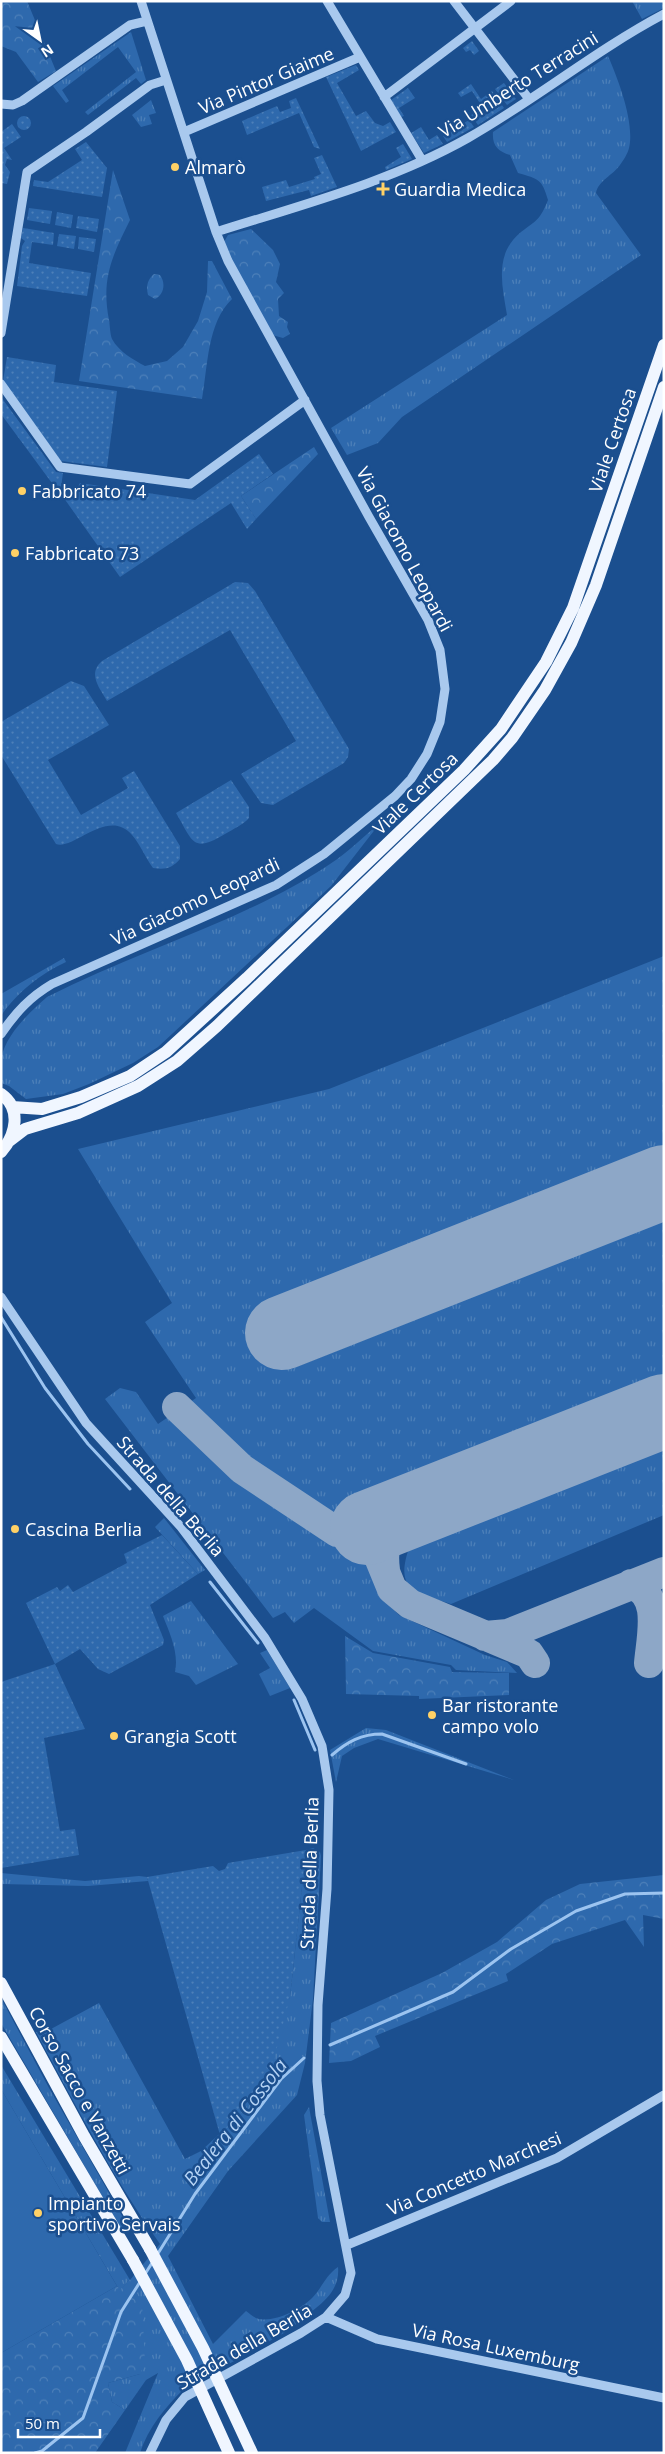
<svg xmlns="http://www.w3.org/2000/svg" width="665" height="2454" font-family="'Open Sans',sans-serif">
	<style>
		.grass { fill: url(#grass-tufts) }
		.forest { fill: url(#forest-crowns) }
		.garden { fill: url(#garden-dots) }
		.pitch { fill: #2e69ad }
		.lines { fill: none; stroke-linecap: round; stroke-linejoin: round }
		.stream { stroke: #9cc4f0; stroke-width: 3 }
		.taxiway { stroke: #8da7c7; stroke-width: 30 }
		.runway { stroke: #8da7c7; stroke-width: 74 }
		.minor { stroke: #a9c9ee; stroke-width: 9 }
		.major { stroke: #f0f6ff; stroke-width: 12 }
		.major-bridge { stroke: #f0f6ff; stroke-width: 12 }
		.poi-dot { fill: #ffd166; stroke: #1b4f8f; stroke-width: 2 }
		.labels { text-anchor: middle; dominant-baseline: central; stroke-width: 5; stroke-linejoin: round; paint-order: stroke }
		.street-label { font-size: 18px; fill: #fff; stroke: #1b4f8f }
		.poi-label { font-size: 18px; fill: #fff; stroke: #1b4f8f; text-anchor: start }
		.water-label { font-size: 19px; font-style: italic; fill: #b5d3f5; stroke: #1b4f8f }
	</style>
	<defs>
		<pattern id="grass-tufts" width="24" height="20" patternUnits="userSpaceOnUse" patternTransform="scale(1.25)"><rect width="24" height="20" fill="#2e69ad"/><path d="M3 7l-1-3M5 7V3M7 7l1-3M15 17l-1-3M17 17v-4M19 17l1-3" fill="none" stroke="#4d80b9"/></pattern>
		<pattern id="forest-crowns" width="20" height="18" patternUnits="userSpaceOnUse" patternTransform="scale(1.25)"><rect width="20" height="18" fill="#2e69ad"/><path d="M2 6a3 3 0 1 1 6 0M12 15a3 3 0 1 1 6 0" fill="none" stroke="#4d80b9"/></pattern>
		<pattern id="garden-dots" width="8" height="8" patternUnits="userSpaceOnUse" patternTransform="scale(1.25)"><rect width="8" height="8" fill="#2e69ad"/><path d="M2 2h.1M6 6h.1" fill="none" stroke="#4d80b9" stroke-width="1.8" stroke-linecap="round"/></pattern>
	</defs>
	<rect width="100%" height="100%" fill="#1b4f8f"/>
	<!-- grass -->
	<path class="grass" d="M632 1H664V8L642 19Z
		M131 32 146 80 141 84 136 78 88 115 85 112 136 72 118 47 62 90 69 101 66 103 53 86Z
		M608 56C618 79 635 123 629 148 628 153 623 161 620 165 613 175 598 181 596 193L641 255 402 417 378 443 347 455 331 428 507 315C502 285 494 254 521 232 537 220 540 220 548 200 542 179 539 179 518 173L510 155C498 151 492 146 493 132Z
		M151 100 156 113 149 115 152 124 141 127 132 115Z
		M380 823 331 886 158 1047 133 1063 89 1084 63 1094 26 1099 9 1086 1 1083C1 1075 0 1067 1 1059 6 1034 29 1013 47 997 138 950 245 921 330 864 347 853 363 837 380 823Z
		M664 956V1145L264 1304 291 1369 664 1221V1383L347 1508 382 1598 399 1615 485 1655 507 1662 517 1673 456 1670 451 1665 373 1651 314 1608 294 1623 285 1612 273 1618 105 1399 120 1388 136 1392 158 1424 196 1398 145 1322 172 1303 78 1149 329 1089Z
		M64 958 66 962C42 973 16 993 1 1016V994Z
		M664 1443V1515L451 1604C413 1592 394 1590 410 1545Z
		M164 1518 205 1570 198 1574 155 1527Z
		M191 1601 238 1664 196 1685 189 1676 175 1672C179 1653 170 1634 163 1616Z
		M267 1650 290 1688 270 1696 259 1674 270 1668 260 1653Z
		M366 1728 386 1730 514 1780 378 1739 354 1748 342 1756 336 1782 330 1750Z
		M313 1848 320 1852 321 1856 313 1999 305 2063 297 2095 228 2171 168 2256 213 2344 246 2311C250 2314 254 2318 259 2319 276 2322 302 2309 313 2297 323 2286 326 2275 338 2267 341 2298 309 2310 291 2329L184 2389C166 2406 148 2428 140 2453H125L158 2373 146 2380 125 2410 112 2402 108 2383 140 2374 129 2280 120 2291 1 2089V2065L130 2280 160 2244C113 2178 75 2104 36 2032L51 2029 99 2003 185 2159 201 2151 241 2114 290 1997 306 1850Z
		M1 1873 85 1881 139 1876 147 1877 148 1881 88 1886 1 1884Z
		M1 1998 49 2088 129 2228 123 2232 1 2023Z
		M309 2107 330 2222H322L318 2218 304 2115Z"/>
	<!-- forest -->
	<path class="forest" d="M1 1H27L56 71 38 82 16 52 1 46Z
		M113 170 130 220C112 256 101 279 109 320 110 326 110 334 112 339 119 352 134 360 145 366L167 361 183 347 198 321 207 292 208 261H212L232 299C207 323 208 366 202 399L79 381Z
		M251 229 273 250 280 264 276 282 284 293 278 299 279 316 288 322 287 327 290 334 283 338 272 335 229 256 224 242 228 235Z
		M154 274 160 275C166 283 164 295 155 299L148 295C146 287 147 280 154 274Z
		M314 447 318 454 256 519 241 496Z
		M345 1636 373 1653 450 1667 452 1672 509 1673V1695L419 1699V1696L346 1694Z
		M664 1875V1919L643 1915 644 1947 625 1920 552 1944 506 1974 508 1981 375 2036 380 2047 351 2061 329 2063 331 2023 442 1973 497 1942 546 1900 580 1884Z
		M129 2280 142 2302 145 2363 140 2374 108 2383 112 2402 125 2410 95 2453H1V2353L117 2286 120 2290Z"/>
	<!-- garden -->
	<path class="garden" d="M472 41 479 51 474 55 470 50 466 52 463 48Z
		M356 65 359 70 337 83 356 116 366 111 375 123 383 126 390 122 396 132 361 151 326 77Z
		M504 83 516 99 507 105 495 89Z
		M471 84 481 99 492 91 504 108 478 125 471 115 483 108 472 91 461 97 458 93Z
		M408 88 415 98 399 108 404 116 401 117 391 100Z
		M296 98 320 149 314 147 299 113 247 135 242 121 277 106 280 112 291 108 289 101Z
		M17 123a7 7 0 1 1 14 0a7 7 0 1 1-14 0Z
		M469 120 474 127 447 142 443 136Z
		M12 124 21 137 4 148 12 160 7 159 5 165 10 172 7 184 1 183V132Z
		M421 127 429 140 437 135 443 144 424 153 411 133Z
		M86 142 107 168 102 197 33 186 34 180 48 182 82 160 75 149Z
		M403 144 412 159 386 170 385 167 401 157 396 148Z
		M322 155 337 187 311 196 309 190 266 201 262 187 286 180 289 187 315 179 314 177 321 174 314 158Z
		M29 208 52 211 50 224 27 220Z
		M57 212 73 215 71 228 55 225Z
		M78 216 99 219 97 232 76 228Z
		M23 228 54 233 53 245 32 242 29 263 91 273 87 296 17 286 22 246 25 241 21 238Z
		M59 234 76 236 74 249 57 246Z
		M79 237 96 239 94 252 78 249Z
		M7 357 56 365 54 382 117 391 107 467 61 461 3 381Z
		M1 397 56 472 63 473 60 494 1 414Z
		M259 454 273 474 241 496 256 519 247 529 231 503 120 577 61 494H74L80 483 195 500Z
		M235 582 248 583 255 591 349 749 348 757 344 763 273 805 261 803 241 774 296 741 230 630 107 701C100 688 87 674 102 661Z
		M71 681 84 686 109 725 48 760 81 815 128 788 122 778 134 771 180 846V859C172 868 166 870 153 868 145 857 140 844 132 835 108 807 73 851 56 844L1 755V722Z
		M231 780 249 807V818C243 825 233 829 225 834 192 854 193 841 176 813Z
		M162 1535 198 1574 150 1605 164 1640 163 1645 109 1674 98 1669 80 1649 55 1664 85 1729 44 1738 60 1831 75 1829 79 1855 1 1868V1682L55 1664 26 1603 57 1587 60 1591 68 1585 73 1592 127 1563 124 1554Z
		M306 1850 290 1997 274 2059 257 2092 241 2114 220 2135 147 1877 213 1866 219 1871 225 1869 228 1863Z"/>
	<!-- pitch -->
	<path class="pitch" d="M1 2089 117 2286 1 2353Z"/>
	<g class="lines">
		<!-- stream -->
		<path class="stream" d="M1 1317 45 1388 88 1444 130 1489
			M210 1582 258 1643
			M294 1700 315 1750
			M332 1755C347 1742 361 1734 382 1734L466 1764
			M330 2045 453 1992 511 1949 576 1911 625 1894 664 1893
			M157 2255 195 2194 281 2079 304 2058
			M145 2274 152 2263
			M35 2453 42 2451 83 2418 121 2312 140 2282"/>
		<!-- taxiway -->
		<path class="taxiway" d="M177 1407 242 1469 337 1532 367 1528 392 1589 410 1604 529 1654 535 1663
			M385 1570C380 1531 396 1522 427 1504
			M631 1584C663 1593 651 1638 649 1663
			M485 1636 508 1634 664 1572"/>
		<!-- runway -->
		<path class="runway" d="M282 1333 664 1182
			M367 1528 664 1411"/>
		<!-- minor -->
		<path class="minor" d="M327 1 422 160
			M454 1 529 99
			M384 97 511 1
			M1 104 13 105 22 101 130 25 147 21
			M184 132 360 57
			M216 232C301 205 390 182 468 138 535 100 596 50 664 14
			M1 333 27 172 86 132 150 85 166 80
			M1 384 60 467 190 484 305 400
			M1 1034C16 1012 30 997 52 984L276 885 324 854 395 796 411 779 427 754 440 722 445 689 440 650 428 620 369 517 228 261 216 232 141 1
			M1 1297 86 1423 181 1527 265 1638 302 1699 322 1746 329 1790 327 1889 318 2005 317 2081 320 2115 351 2273 345 2295 326 2317 301 2333 185 2397 166 2420 150 2453
			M347 2245 557 2158 664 2095
			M326 2317 377 2339 664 2398"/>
		<!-- major -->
		<path class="major" d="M1 1094C22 1109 16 1135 1 1152
			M12 1107 42 1109 81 1097 130 1076 166 1052 247 978 464 770 501 729 546 662 573 608 664 345
			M8 1142 25 1129 78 1113 138 1086 177 1061 217 1026 493 760 512 738 545 690 571 643 596 585 664 387
			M1 1983 84 2136 150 2249
			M1 2037 133 2260"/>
		<!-- major-bridge -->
		<path class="major-bridge" d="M150 2249 203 2348 252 2453
			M133 2260 187 2360 229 2453"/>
	</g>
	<!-- markers -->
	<g class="poi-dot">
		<circle cx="175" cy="167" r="5"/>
		<path d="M380.5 181.5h5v5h5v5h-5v5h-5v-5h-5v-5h5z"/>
		<circle cx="22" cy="491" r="5"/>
		<circle cx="15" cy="553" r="5"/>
		<circle cx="15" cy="1529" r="5"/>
		<circle cx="432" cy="1715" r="5"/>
		<circle cx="114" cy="1736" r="5"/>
		<circle cx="38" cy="2213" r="5"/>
	</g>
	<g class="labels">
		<!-- street labels -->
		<g class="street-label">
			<text transform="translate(266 80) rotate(-23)">Via Pintor Giaime</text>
			<text transform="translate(518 84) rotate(-32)">Via Umberto Terracini</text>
			<text transform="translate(612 440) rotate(-71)">Viale Certosa</text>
			<text transform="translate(405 549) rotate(62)">Via Giacomo Leopardi</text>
			<text transform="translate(415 793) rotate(-44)">Viale Certosa</text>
			<text transform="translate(195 901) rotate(-25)">Via Giacomo Leopardi</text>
			<text transform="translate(171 1496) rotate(49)">Strada della Berlia</text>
			<text transform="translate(309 1873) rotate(-88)">Strada della Berlia</text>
			<text transform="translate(80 2090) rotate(61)">Corso Sacco e Vanzetti</text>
			<text transform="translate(474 2173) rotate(-23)">Via Concetto Marchesi</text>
			<text transform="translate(244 2346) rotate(-30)">Strada della Berlia</text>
			<text transform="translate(496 2347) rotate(12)">Via Rosa Luxemburg</text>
		</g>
		<!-- poi labels -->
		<g class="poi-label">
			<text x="185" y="167">Almarò</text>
			<text x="394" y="189">Guardia Medica</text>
			<text x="32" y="491">Fabbricato 74</text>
			<text x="25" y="553">Fabbricato 73</text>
			<text x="25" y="1529">Cascina Berlia</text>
			<text x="442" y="1705">Bar ristorante<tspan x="442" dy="21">campo volo</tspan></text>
			<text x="124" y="1736">Grangia Scott</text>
			<text x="48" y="2203">Impianto<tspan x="48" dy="21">sportivo Servais</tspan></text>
		</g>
		<!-- water labels -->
		<g class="water-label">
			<text transform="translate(235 2122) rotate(-52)">Bealera di Cossola</text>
		</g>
	</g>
	<!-- border -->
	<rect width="665" height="2454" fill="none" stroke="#ffffff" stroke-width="5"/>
	<!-- north arrow -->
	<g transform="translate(40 40) rotate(147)" stroke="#1b4f8f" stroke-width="4" paint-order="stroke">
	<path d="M0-4L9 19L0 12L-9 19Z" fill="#ffffff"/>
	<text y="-8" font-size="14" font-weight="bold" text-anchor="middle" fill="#ffffff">N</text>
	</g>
	<!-- scale -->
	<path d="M18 2429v8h82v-8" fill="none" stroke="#ffffff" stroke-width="2.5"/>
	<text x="25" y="2429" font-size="15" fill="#ffffff" stroke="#1b4f8f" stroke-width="4" paint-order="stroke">50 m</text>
</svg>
